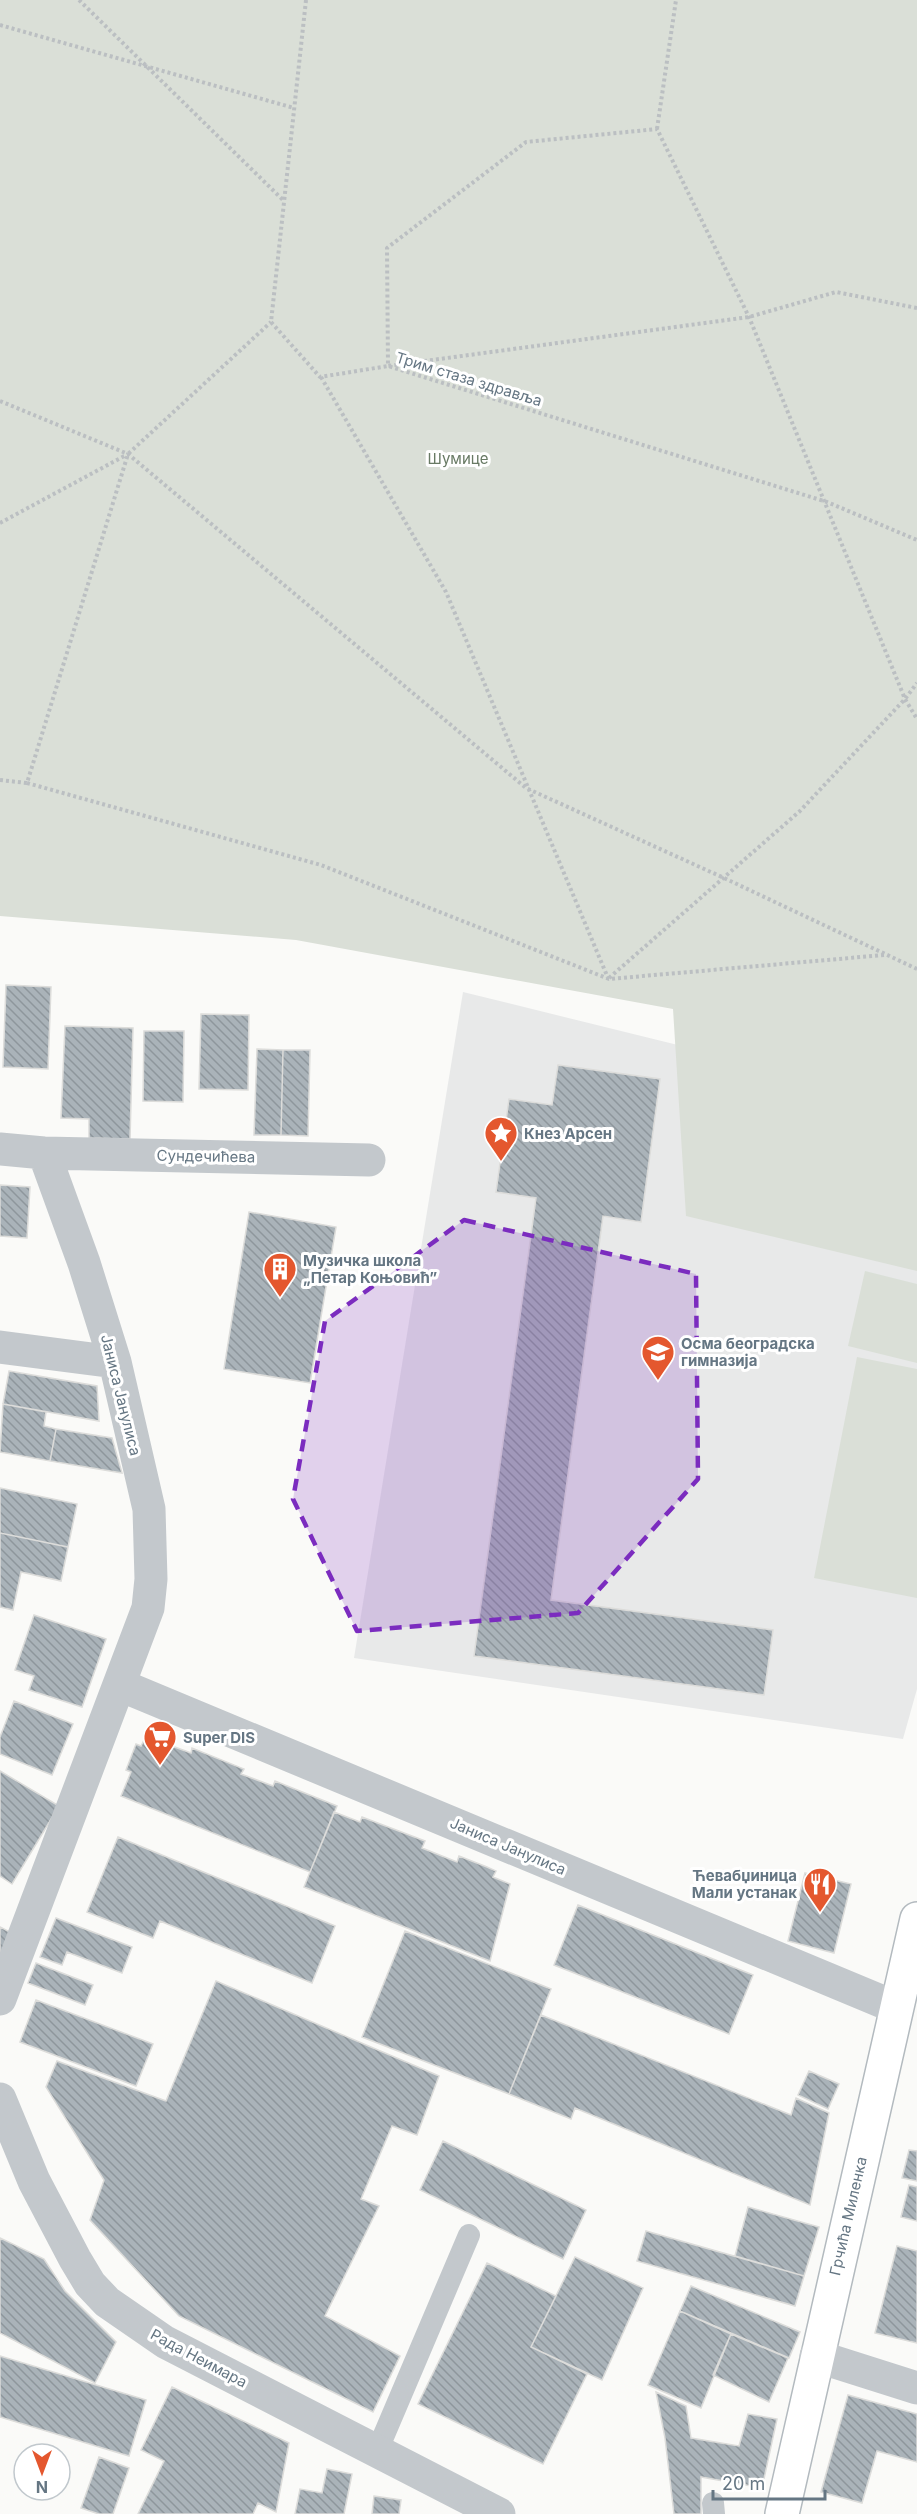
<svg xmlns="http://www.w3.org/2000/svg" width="917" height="2514" font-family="Inter,sans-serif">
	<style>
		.built { fill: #e8e9e9 }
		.green { fill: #dadfd7 }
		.building { fill: url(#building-back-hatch); stroke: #dcdcda; stroke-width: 1.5 }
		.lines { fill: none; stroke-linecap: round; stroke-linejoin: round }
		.secondary-casing { stroke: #b3babf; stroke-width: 36 }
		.path { stroke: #bbbfc2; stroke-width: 4; stroke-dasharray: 3 3; stroke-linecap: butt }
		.lane { stroke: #c3c8cc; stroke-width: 22 }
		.street { stroke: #c3c8cc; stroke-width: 33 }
		.secondary { stroke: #fff; stroke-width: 33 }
		.marked { fill: #7b2cbf; fill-opacity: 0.2; stroke: #7b2cbf; stroke-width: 4.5; stroke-dasharray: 12 8; stroke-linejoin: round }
		.labels { text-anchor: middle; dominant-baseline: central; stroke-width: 6; stroke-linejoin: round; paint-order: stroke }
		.street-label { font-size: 15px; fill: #657683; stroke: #fff }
		.park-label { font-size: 15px; fill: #687a64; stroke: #fff }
		.poi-label { font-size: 15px; font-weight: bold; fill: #657683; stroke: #fff; text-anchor: start }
	</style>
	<defs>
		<pattern id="building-back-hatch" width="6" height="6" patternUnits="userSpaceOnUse" patternTransform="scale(1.5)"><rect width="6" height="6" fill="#aab3b9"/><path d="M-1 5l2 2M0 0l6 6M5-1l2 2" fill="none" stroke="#8e969c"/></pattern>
	</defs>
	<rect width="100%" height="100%" fill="#fafaf8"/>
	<!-- built -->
	<path class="built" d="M463 992 917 1104V1689L903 1739 354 1658Z"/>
	<!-- green -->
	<path class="green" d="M0 0H917V1271L686 1216 673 1009 296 940 0 916Z
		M865 1271 917 1284V1363L848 1346Z
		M857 1357 917 1369V1598L814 1578Z"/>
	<!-- building -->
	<path class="building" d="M6 985 51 987 48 1069 3 1067Z
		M201 1014 249 1015 248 1090 199 1089Z
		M65 1026 133 1028 130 1139 89 1138V1119L61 1118Z
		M144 1031H184L183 1102 143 1101Z
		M257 1049 283 1050 281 1135H254Z
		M283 1050H310L308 1136 281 1135Z
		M558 1065 660 1079 641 1222 603 1216 551 1600 773 1630 764 1695 474 1656 536 1198 496 1192 509 1099 552 1105Z
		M0 1185 30 1187 27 1238 0 1236Z
		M249 1212 336 1227 310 1383 224 1369Z
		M9 1371 97 1386 99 1421 3 1404Z
		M3 1404 46 1412 44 1426 56 1429 50 1461 0 1452Z
		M56 1429 112 1438 122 1473 50 1461Z
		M0 1488 77 1504 68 1547 0 1533Z
		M0 1533 68 1547 61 1581 21 1572 13 1610 0 1607Z
		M34 1615 106 1639 82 1707 29 1690 34 1676 15 1670Z
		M14 1701 73 1724 52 1775 0 1754V1737Z
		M153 1732 162 1736 172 1746 191 1753 192 1748 244 1769 241 1774 273 1786 275 1781 337 1806 310 1872 121 1796 131 1772 126 1770 136 1744 141 1746 146 1736Z
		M0 1771 59 1806 12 1884 0 1876Z
		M334 1812 360 1822 362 1817 425 1841 422 1848 457 1862 459 1856 487 1867 496 1871 493 1877 510 1884 490 1961 304 1887Z
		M118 1837 335 1926 312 1983 160 1921 153 1938 87 1912Z
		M805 1873 851 1884 834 1953 788 1941Z
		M578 1905 753 1975 729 2034 554 1965Z
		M56 1918 132 1947 122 1973 67 1952 62 1965 40 1957Z
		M0 1927 10 1932 0 1958Z
		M405 1931 551 1989 509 2094 362 2037Z
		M36 1963 93 1985 85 2005 28 1983Z
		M216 1981 439 2076 417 2135 392 2126 361 2199 379 2206 325 2316 400 2356 373 2412 179 2316 90 2220 104 2180 46 2087 57 2061 166 2101Z
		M36 2000 153 2044 136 2086 20 2042Z
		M541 2015 791 2115 796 2098 829 2113 810 2205 575 2108 571 2119 509 2094Z
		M809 2071 839 2084 828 2109 798 2095Z
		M443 2141 586 2210 563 2259 420 2190Z
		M909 2150 917 2151V2181L902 2178Z
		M909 2185 917 2187V2221L901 2217Z
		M748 2207 819 2227 804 2276 735 2256Z
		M646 2231 804 2276 795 2306 637 2261Z
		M0 2238 44 2259 65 2291 116 2342 95 2383 0 2333Z
		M897 2246 917 2251V2343L875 2333Z
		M575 2257 643 2288 602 2380 531 2347Z
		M487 2263 556 2296 531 2347 587 2374 543 2464 418 2404Z
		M691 2286 800 2332 789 2358 680 2311Z
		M680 2311 731 2334 701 2408 648 2385Z
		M731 2334 788 2358 769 2402 713 2375Z
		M0 2356 146 2400 129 2456 0 2417Z
		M172 2387 289 2443 276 2512 258 2503 253 2514H138L164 2461 141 2450Z
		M656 2392 686 2406 691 2438 739 2446 748 2414 777 2419 762 2488 701 2477V2514H674L665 2438Z
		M848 2395 917 2414V2462L877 2451 862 2503 821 2492Z
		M99 2457 129 2468 113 2514H99L81 2508Z
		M327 2469 352 2474 344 2514H295L300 2489 322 2493Z
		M374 2496 401 2500 399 2514H372Z"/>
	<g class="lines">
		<defs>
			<path id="secondary" d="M782 2514 917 1919"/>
		</defs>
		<!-- secondary casing -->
		<use href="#secondary" class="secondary-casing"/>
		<!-- path -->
		<path class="path" d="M79 0 284 201
			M306 0 271 322 320 377 388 366 827 502 917 540
			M0 25 294 108
			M657 129 676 0
			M917 308 836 292 749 317 388 366 387 248 526 142 657 129 749 317 905 699 917 719
			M321 377 446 592 608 978
			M0 401 128 454 526 788 724 878 917 969
			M0 523 128 454
			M0 780 27 783 128 454 271 322
			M27 783 321 865 609 979 884 955
			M609 978 800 811 905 699 917 683"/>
		<!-- lane -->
		<path class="lane" d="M378 2449 469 2235
			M713 2503 714 2514"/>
		<!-- street -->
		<path class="street" d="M0 1149 44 1153 369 1160
			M0 1347 115 1362
			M120 1685 895 2007
			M0 1999 148 1608 151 1579 149 1509 115 1362 84 1263 44 1153
			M0 2099 34 2181 75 2259 90 2284 107 2302 165 2342 499 2514
			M816 2356 917 2388"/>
		<!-- secondary -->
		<use href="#secondary" class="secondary"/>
	</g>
	<!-- marked area -->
	<path class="marked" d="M464 1220 696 1274 698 1479 578 1613 357 1631 293 1499 325 1321Z"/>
	<!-- icons -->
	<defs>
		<symbol id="sight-pin" viewBox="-11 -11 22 30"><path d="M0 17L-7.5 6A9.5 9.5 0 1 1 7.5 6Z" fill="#e4572e" stroke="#fff"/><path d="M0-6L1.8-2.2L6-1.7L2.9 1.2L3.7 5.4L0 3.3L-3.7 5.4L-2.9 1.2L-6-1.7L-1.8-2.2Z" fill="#fff"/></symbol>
		<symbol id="building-pin" viewBox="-11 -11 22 30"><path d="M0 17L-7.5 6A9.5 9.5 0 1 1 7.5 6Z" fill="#e4572e" stroke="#fff"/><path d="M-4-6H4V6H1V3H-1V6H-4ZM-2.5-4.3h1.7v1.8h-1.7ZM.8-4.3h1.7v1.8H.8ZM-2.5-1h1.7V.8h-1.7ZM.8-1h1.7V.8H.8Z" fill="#fff"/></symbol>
		<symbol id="school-pin" viewBox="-11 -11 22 30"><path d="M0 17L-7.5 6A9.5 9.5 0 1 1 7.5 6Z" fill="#e4572e" stroke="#fff"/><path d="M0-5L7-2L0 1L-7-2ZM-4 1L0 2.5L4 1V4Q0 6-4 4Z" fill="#fff"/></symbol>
		<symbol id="supermarket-pin" viewBox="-11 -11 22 30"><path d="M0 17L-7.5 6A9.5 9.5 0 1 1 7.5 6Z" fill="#e4572e" stroke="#fff"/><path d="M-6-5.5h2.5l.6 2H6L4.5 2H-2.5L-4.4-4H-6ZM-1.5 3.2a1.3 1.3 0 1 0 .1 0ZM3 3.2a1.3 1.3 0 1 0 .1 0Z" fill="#fff"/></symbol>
		<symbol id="restaurant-pin" viewBox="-11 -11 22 30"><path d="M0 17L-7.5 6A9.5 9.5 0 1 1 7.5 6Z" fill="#e4572e" stroke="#fff"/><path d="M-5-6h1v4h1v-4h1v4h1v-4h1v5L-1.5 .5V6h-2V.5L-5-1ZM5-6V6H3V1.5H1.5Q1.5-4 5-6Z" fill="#fff"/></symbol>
	</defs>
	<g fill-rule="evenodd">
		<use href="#sight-pin" x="482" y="1114" width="38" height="52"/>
		<use href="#building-pin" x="261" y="1250" width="38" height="52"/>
		<use href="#school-pin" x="639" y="1333" width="38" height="52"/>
		<use href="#supermarket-pin" x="141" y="1718" width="38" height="52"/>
		<use href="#restaurant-pin" x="801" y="1865" width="38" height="52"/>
	</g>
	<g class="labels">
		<!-- street labels -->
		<g class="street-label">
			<text transform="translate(469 379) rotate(17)">Трим стаза здравља</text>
			<text transform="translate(206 1156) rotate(1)">Сундечићева</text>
			<text transform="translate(121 1395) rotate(76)">Јаниса Јанулиса</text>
			<text transform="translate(508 1846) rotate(23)">Јаниса Јанулиса</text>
			<text transform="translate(848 2216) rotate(-77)">Грчића Миленка</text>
			<text transform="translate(199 2358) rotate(28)">Рада Неимара</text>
		</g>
		<!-- park labels -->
		<g class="park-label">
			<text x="458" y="458">Шумице</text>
		</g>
		<!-- poi labels -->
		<g class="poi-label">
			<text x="524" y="1133">Кнез Арсен</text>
			<text x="303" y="1260">Музичка школа<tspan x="303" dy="17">„Петар Коњовић”</tspan></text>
			<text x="681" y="1343">Осма београдска<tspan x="681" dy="17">гимназија</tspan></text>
			<text x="183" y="1737">Super DIS</text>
			<text x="797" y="1875" text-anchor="end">Ћевабџиница<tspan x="797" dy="17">Мали устанак</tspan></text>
		</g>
	</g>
	<!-- north arrow -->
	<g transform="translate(42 2472) rotate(180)"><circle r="28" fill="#ffffff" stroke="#c1c8cd" stroke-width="1.5"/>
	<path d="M0-4.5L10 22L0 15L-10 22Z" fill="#e4572e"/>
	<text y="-9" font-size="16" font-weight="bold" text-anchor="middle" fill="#657683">N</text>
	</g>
	<!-- scale -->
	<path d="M713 2490v9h112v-9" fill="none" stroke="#657683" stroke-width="3"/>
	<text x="722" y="2490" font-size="18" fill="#657683" stroke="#ffffff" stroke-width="4.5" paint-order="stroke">20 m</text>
</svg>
